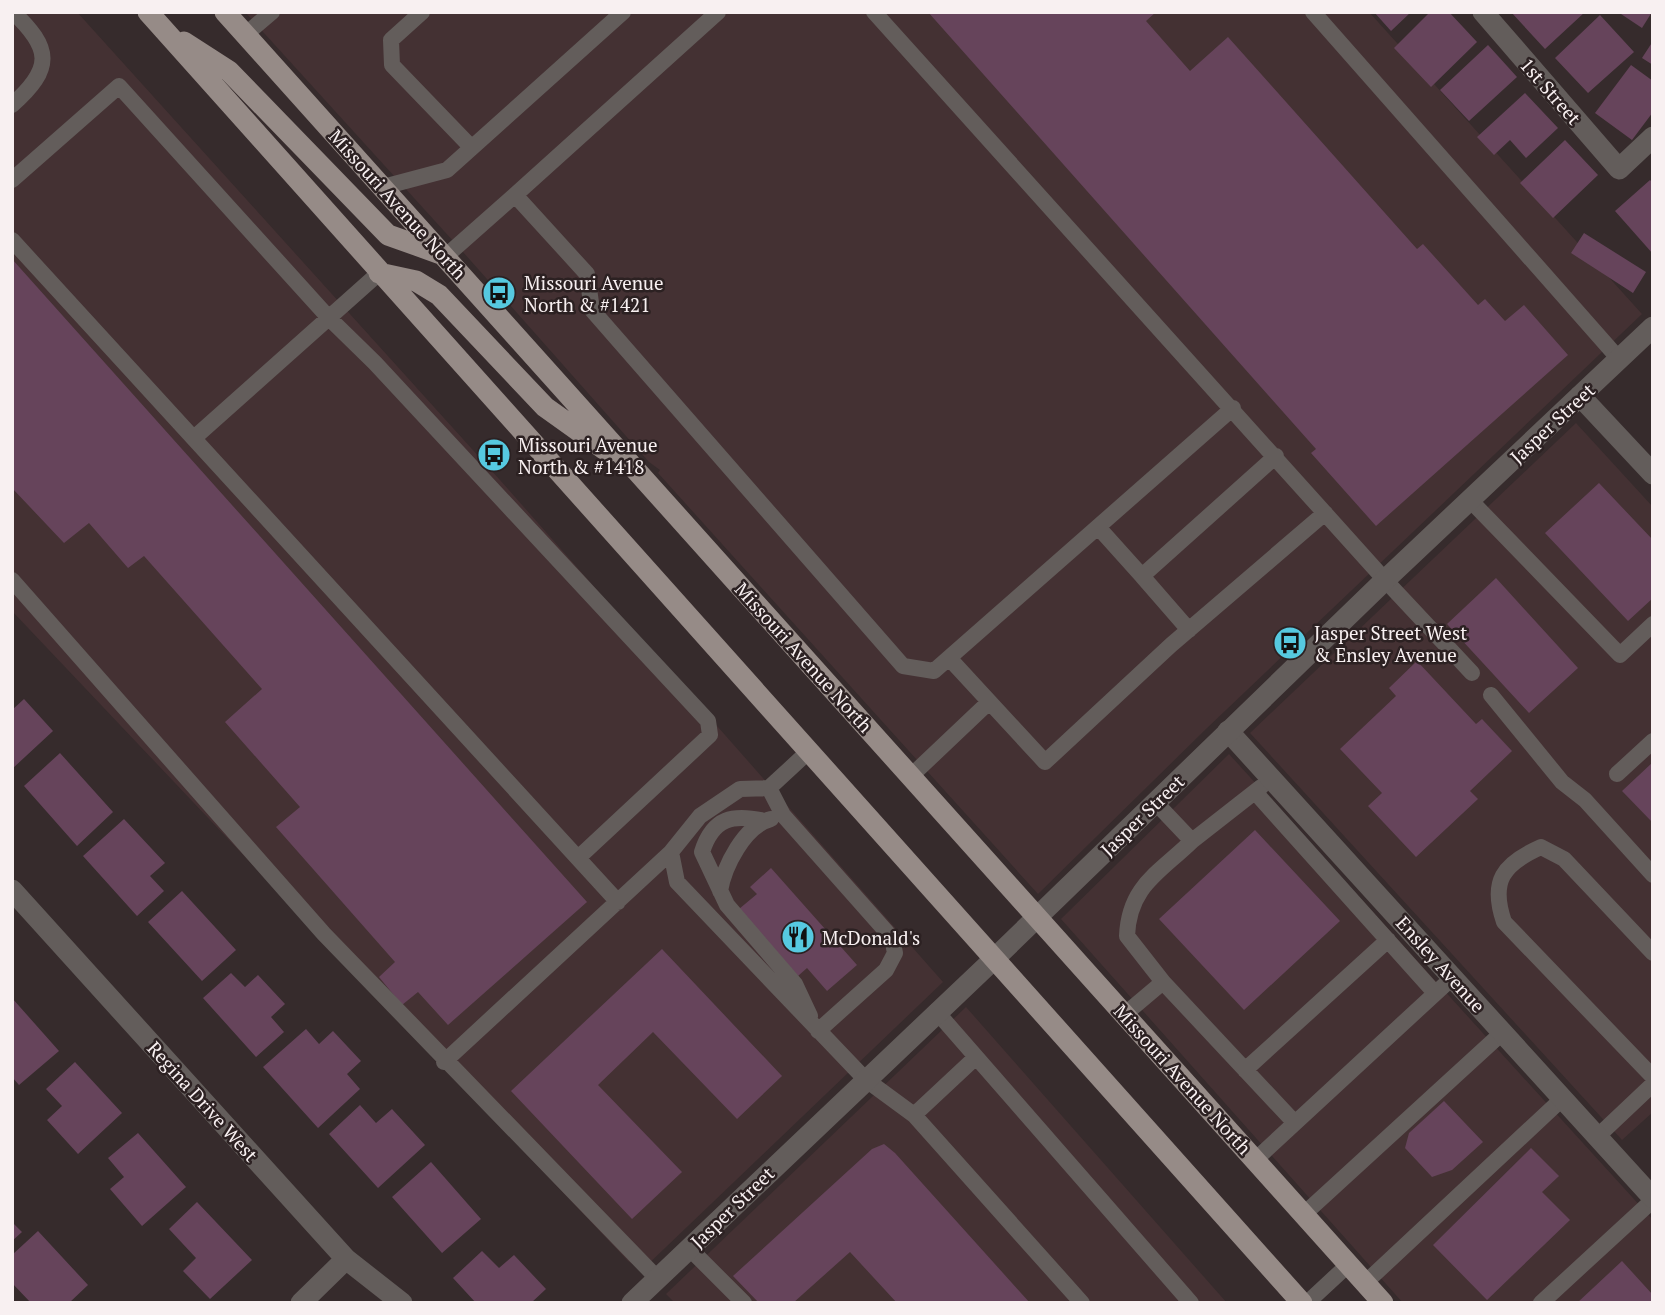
<svg xmlns="http://www.w3.org/2000/svg" width="1665" height="1315" font-family="'PT Serif',serif">
	<style>
		.built { fill: #443133 }
		.building { fill: #66445b }
		.lines { fill: none; stroke-linecap: round; stroke-linejoin: round }
		.service { stroke: #635d5b; stroke-width: 16 }
		.minor { stroke: #635d5b; stroke-width: 21 }
		.tertiary { stroke: #635d5b; stroke-width: 21 }
		.primary { stroke: #968b87; stroke-width: 21 }
		.labels { text-anchor: middle; dominant-baseline: central; stroke-width: 5; stroke-linejoin: round; paint-order: stroke }
		.street-label { font-size: 19px; fill: #f8f0f1; stroke: #2c2122 }
		.poi-label { font-size: 19px; fill: #f8f0f1; stroke: #2c2122; text-anchor: start }
	</style>
	<rect width="100%" height="100%" fill="#362b2c"/>
	<!-- built -->
	<path class="built" d="M12 12H77L500 480 943 982 642 1270 628 1261 12 611Z
		M245 12H1369L1642 314 1206 729 1038 894 658 473 660 470 649 462 463 252 464 246 454 242Z
		M1576 423 1653 507V1112L1622 1140 1250 733Z
		M1229 754 1653 1220V1303H1403L1061 919Z
		M966 1007 1227 1303H675L666 1294Z"/>
	<!-- building -->
	<path class="building" d="M928 12H1156L1146 21 1190 71 1228 37 1417 249 1423 244 1478 305 1485 299 1505 321 1524 305 1568 355 1376 526 1311 453 1316 449Z
		M1374 12H1411L1391 31Z
		M1430 12H1449L1477 42 1431 87 1394 48Z
		M1511 12H1585L1545 49Z
		M1618 12H1652L1642 28Z
		M1600 15 1634 52 1588 93 1555 58Z
		M1653 41V65L1642 58Z
		M1488 45 1517 77 1469 121 1440 90Z
		M1631 65 1653 81V112L1632 140 1595 113Z
		M1525 93 1558 128 1526 158 1510 140 1494 155 1477 137Z
		M1565 140 1598 175 1553 218 1520 183Z
		M1650 180 1653 183V254L1615 211Z
		M1584 233 1646 272 1633 293 1571 253Z
		M12 259 587 902 448 1025 418 992 402 1005 379 977 395 962 276 827 300 807 225 722 262 689 144 556 128 568 89 523 64 543 12 488Z
		M1599 483 1653 540V598L1628 621 1545 533Z
		M1496 578 1578 668 1529 713 1447 624Z
		M1417 661 1476 724 1482 719 1512 751 1470 791 1478 799 1416 857 1368 806 1382 793 1340 749 1396 696 1389 688Z
		M24 699 53 731 12 769V710Z
		M60 753 113 812 77 846 24 786Z
		M1653 762V823L1622 791Z
		M124 819 165 863 150 876 164 891 137 916 83 856Z
		M1255 830 1340 921 1244 1010 1159 919Z
		M771 868 857 965 827 991 807 968 798 976 739 909 757 894 750 887Z
		M182 891 236 950 202 981 148 922Z
		M662 949 782 1076 737 1119 653 1032 598 1085 682 1172 632 1219 511 1091Z
		M231 973 245 987 258 975 285 1004 271 1017 284 1032 256 1057 203 998Z
		M12 998 59 1051 19 1085 12 1077Z
		M306 1029 319 1044 333 1031 361 1061 347 1074 360 1089 318 1128 263 1067Z
		M75 1062 122 1113 78 1154 47 1120 62 1106 46 1089Z
		M1444 1101 1483 1142 1452 1170 1432 1177 1405 1148 1409 1133Z
		M360 1105 376 1123 392 1109 425 1145 378 1188 329 1134Z
		M138 1133 186 1187 142 1226 110 1189 124 1177 108 1158Z
		M884 1144 895 1153 1030 1303H897L850 1252 793 1303H759L733 1276 872 1149Z
		M1531 1148 1559 1176 1542 1192 1570 1220 1487 1300 1433 1245Z
		M431 1162 481 1219 442 1253 392 1197Z
		M197 1202 252 1260 210 1299 183 1271 196 1258 169 1229Z
		M12 1222 22 1232 12 1241Z
		M38 1231 88 1285 69 1303H31L12 1283V1255Z
		M482 1251 499 1268 514 1255 546 1289 531 1303H476L453 1278Z
		M1622 1261 1653 1295V1303H1577Z"/>
	<g class="lines">
		<!-- service -->
		<path class="service" d="M422 12 391 40 392 65 471 147
			M874 12 1385 580 1472 673
			M1313 12 1619 359
			M245 35 272 12
			M12 105C54 68 51 48 13 12
			M12 180 119 86 329 318 375 363 708 721 710 735 578 858
			M383 187 447 170 623 12
			M515 195 718 12
			M12 240 618 902
			M446 256 515 195 587 274 592 310 903 666 934 671 1233 408
			M194 438 379 273
			M1470 500 1620 655 1653 624
			M1098 527 1142 576 1276 456
			M1142 576 1189 630
			M12 580 324 934 657 1278
			M949 658 1045 762 1171 645 1325 513
			M1491 695 1562 782 1585 800 1653 875
			M1617 774 1653 741
			M911 776 988 703
			M769 788 783 815 892 938 895 953 886 970 818 1031
			M1255 792 1435 993
			M1155 802 1192 841C1159 873 1129 886 1127 936L1163 982 1295 1123
			M765 821C733 814 713 817 702 852L727 905 795 984 810 1016
			M1192 841 1261 787
			M671 852 677 882 865 1079 914 1115 1082 1303
			M720 891C724 867 744 826 771 819
			M1653 953 1564 859 1541 847C1503 864 1490 881 1504 922L1653 1077
			M936 1011 1191 1303
			M1125 1014 1163 982
			M444 1062 671 852 700 816 740 789 769 788 808 752
			M1245 1070 1388 940
			M914 1115 975 1058
			M1598 1136 1653 1084
			M1255 1160 1453 977
			M1303 1215 1503 1032
			M689 1248 744 1303
			M1365 1283 1563 1098
			M1307 1303 1348 1265
			M1541 1303 1653 1200"/>
		<!-- minor -->
		<path class="minor" d="M1483 12 1619 169 1653 137
			M1580 396 1653 474
			M1228 731 1653 1198
			M12 890 346 1259 402 1303
			M301 1303 346 1259
			M632 1303 993 960"/>
		<!-- tertiary -->
		<path class="tertiary" d="M993 960 1385 580 1653 327"/>
		<!-- primary -->
		<path class="primary" d="M148 12 1302 1303
			M225 12 1383 1303
			M184 42 229 71 388 235 441 254
			M379 273 416 281 439 295 545 407 608 452"/>
	</g>
	<!-- icons -->
	<defs>
		<symbol id="bus-disc" viewBox="-11 -11 22 22"><circle r="9.5" fill="#56c9e0" stroke="#2c2122"/><path d="M-5-6H5V4H4V6H2V4H-2V6H-4V4H-5ZM-3.5-4V0h7V-4ZM-3.5 1.2v1.5H-2V1.2ZM2 1.2v1.5H3.5V1.2Z" fill="#111"/></symbol>
		<symbol id="restaurant-disc" viewBox="-11 -11 22 22"><circle r="9.5" fill="#56c9e0" stroke="#2c2122"/><path d="M-5-6h1v4h1v-4h1v4h1v-4h1v5L-1.5 .5V6h-2V.5L-5-1ZM5-6V6H3V1.5H1.5Q1.5-4 5-6Z" fill="#111"/></symbol>
	</defs>
	<g fill-rule="evenodd">
		<use href="#bus-disc" x="480" y="274" width="38" height="38"/>
		<use href="#bus-disc" x="475" y="436" width="38" height="38"/>
		<use href="#bus-disc" x="1271" y="624" width="38" height="38"/>
		<use href="#restaurant-disc" x="779" y="918" width="38" height="38"/>
	</g>
	<g class="labels">
		<!-- street labels -->
		<g class="street-label">
			<text transform="translate(1551 91) rotate(49)">1st Street</text>
			<text transform="translate(398 204) rotate(48)">Missouri Avenue North</text>
			<text transform="translate(1552 423) rotate(-43)">Jasper Street</text>
			<text transform="translate(804 657) rotate(48)">Missouri Avenue North</text>
			<text transform="translate(1142 815) rotate(-44)">Jasper Street</text>
			<text transform="translate(1441 964) rotate(48)">Ensley Avenue</text>
			<text transform="translate(1183 1079) rotate(48)">Missouri Avenue North</text>
			<text transform="translate(203 1101) rotate(48)">Regina Drive West</text>
			<text transform="translate(732 1207) rotate(-44)">Jasper Street</text>
		</g>
		<!-- poi labels -->
		<g class="poi-label">
			<text x="524" y="282">Missouri Avenue<tspan x="524" dy="22">North &amp; #1421</tspan></text>
			<text x="518" y="444">Missouri Avenue<tspan x="518" dy="22">North &amp; #1418</tspan></text>
			<text x="1314" y="632">Jasper Street West<tspan x="1314" dy="22">&amp; Ensley Avenue</tspan></text>
			<text x="822" y="937">McDonald's</text>
		</g>
	</g>
	<!-- border -->
	<rect width="1665" height="1315" fill="none" stroke="#f8f0f1" stroke-width="28"/>
</svg>
